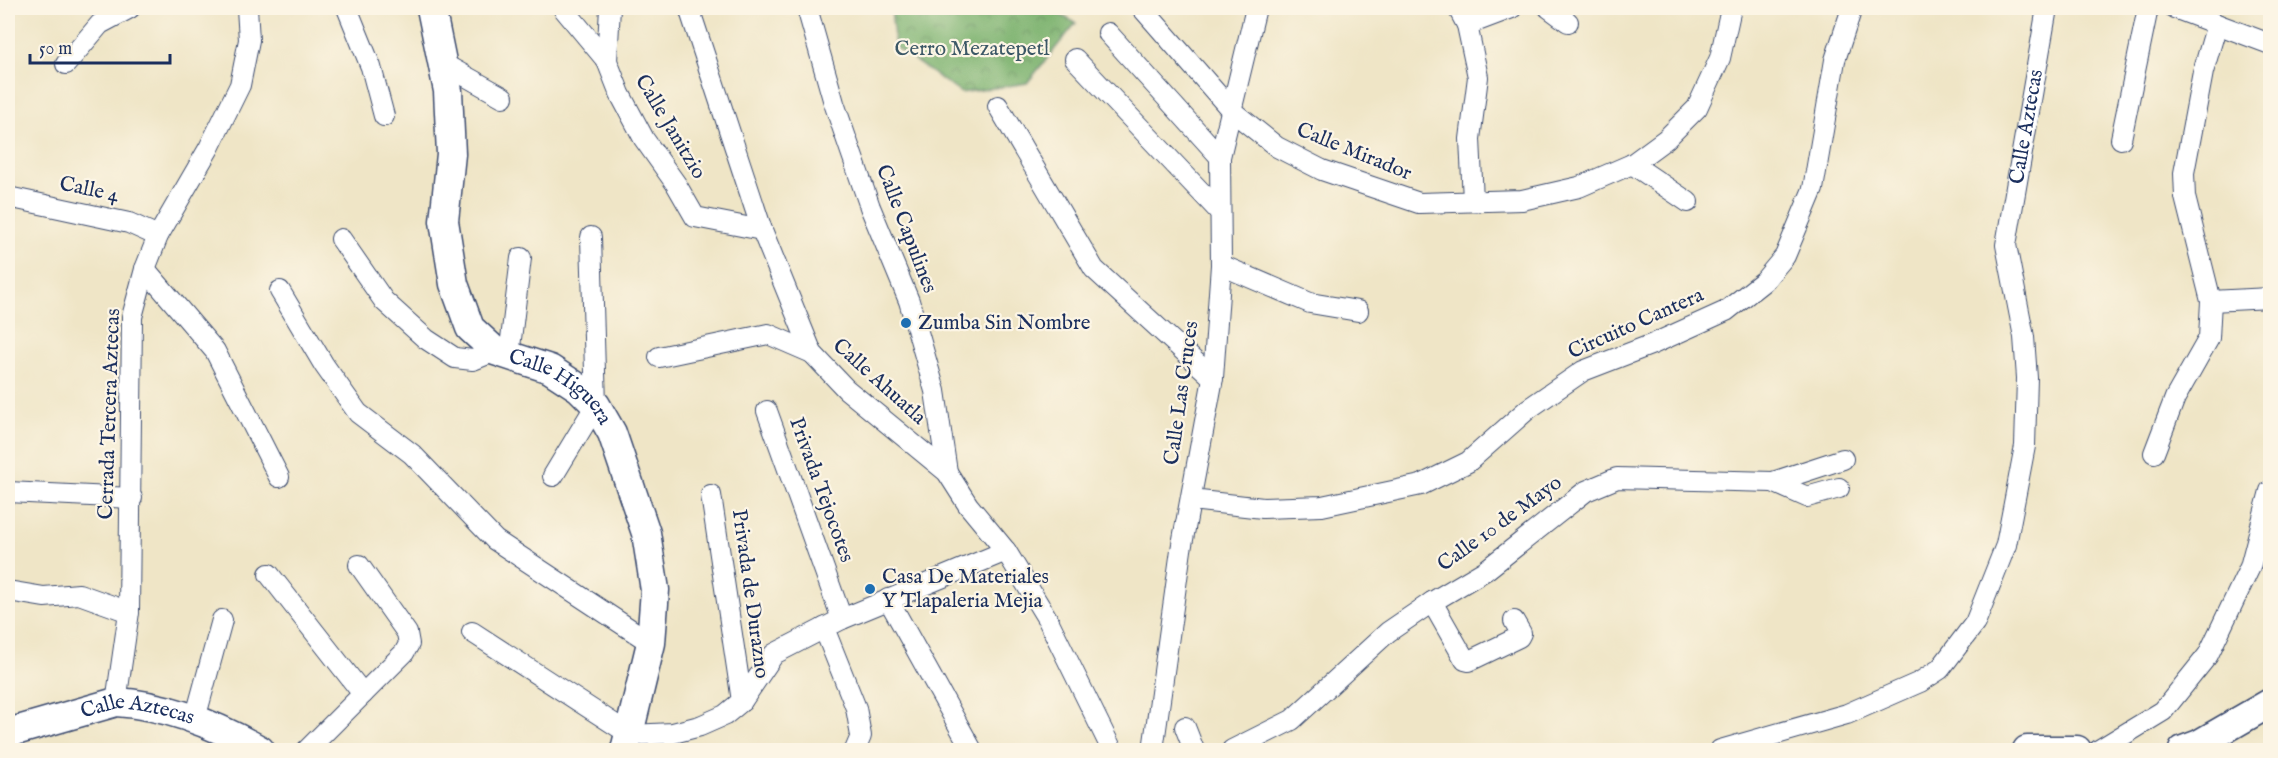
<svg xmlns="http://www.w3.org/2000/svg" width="2278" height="758" font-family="'IM FELL English',serif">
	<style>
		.forest { fill: url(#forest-crowns); stroke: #4c7066; stroke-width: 1.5 }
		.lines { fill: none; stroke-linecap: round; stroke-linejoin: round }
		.street-casing { stroke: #3b4a6e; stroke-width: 22 }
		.secondary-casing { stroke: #3b4a6e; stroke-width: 31 }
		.street { stroke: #fff; stroke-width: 20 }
		.secondary { stroke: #fff; stroke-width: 28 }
		.poi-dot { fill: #1f6fb2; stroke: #fcf5e5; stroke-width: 2 }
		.labels { text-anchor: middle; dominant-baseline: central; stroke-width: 4.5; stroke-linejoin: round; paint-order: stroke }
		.park-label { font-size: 21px; fill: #3b5766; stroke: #fcf5e5 }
		.street-label { font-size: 21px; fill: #1b2f5e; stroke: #fcf5e5 }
		.poi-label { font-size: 21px; fill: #1b2f5e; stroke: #fcf5e5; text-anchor: start }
	</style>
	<defs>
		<pattern id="forest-crowns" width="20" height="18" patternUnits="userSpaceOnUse" patternTransform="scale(1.5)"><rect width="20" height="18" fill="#7cb26e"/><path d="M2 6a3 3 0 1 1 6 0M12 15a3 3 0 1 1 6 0" fill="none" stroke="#65915e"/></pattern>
	</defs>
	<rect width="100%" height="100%" fill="#fcf5e5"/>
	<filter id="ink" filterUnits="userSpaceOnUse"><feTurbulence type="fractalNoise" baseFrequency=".0167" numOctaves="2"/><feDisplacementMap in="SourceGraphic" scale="12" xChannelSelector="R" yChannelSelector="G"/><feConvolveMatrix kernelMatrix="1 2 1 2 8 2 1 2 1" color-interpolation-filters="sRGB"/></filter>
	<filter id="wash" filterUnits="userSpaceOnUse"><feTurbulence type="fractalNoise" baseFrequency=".008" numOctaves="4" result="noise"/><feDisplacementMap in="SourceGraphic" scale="24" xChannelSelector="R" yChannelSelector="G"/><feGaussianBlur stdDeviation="1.35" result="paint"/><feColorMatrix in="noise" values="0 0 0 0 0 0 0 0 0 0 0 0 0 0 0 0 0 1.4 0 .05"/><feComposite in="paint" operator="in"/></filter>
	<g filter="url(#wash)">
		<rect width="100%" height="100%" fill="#efe5c6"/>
		<!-- forest -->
		<path class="forest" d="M891 8H1047L1076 23 1027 83 961 93 895 47Z"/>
	</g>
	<g filter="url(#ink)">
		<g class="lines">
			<defs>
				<g id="street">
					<path d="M347 8 371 67 384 116"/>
					<path d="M563 8 607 61 620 94 644 139 676 184 695 217 762 230"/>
					<path d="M689 8 762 230 812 353 846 389 947 472 968 505 1006 551 1048 620 1112 750"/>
					<path d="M807 8 834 103 870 207 909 301 935 391 947 472"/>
					<path d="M1142 8 1232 111 1277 147 1322 170 1419 203 1522 200 1579 187 1632 164 1666 139 1697 108 1720 58 1731 8"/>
					<path d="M1458 8 1467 25 1478 77 1470 139 1473 200"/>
					<path d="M1549 8 1568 22"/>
					<path d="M2174 8 2270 44"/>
					<path d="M1467 25 1512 8"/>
					<path d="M1108 33 1220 157"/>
					<path d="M1075 59 1219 211"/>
					<path d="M607 61 610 8"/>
					<path d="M442 63 503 97"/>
					<path d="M66 64 100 24 130 8"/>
					<path d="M998 106 1094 269 1213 378"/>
					<path d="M2121 139 2148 8"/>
					<path d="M1632 164 1688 202"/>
					<path d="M8 197 129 223 158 236"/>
					<path d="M341 239 384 301 426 339 455 358 473 360 495 351"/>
					<path d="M1221 265 1310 303 1358 311"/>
					<path d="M145 269 215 351 279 477"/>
					<path d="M280 291 324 365 358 413 412 454 495 540 651 643"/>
					<path d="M2211 301 2270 298"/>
					<path d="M509 355 521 258"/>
					<path d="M659 357 768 334 812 353"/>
					<path d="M767 411 842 619"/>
					<path d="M2154 453 2175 398 2209 338 2211 301 2185 197 2184 173 2203 72 2217 24"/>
					<path d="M553 476 596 405 591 237"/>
					<path d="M1773 482 1807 497 1839 488"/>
					<path d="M8 492 132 498"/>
					<path d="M711 495 742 701"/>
					<path d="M1191 500 1263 508 1322 506 1421 485 1468 462 1528 409 1583 371 1653 344 1726 311 1764 281 1785 256 1813 189 1835 60 1852 8"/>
					<path d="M269 574 363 694"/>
					<path d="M8 591 44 597 79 594 129 612"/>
					<path d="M888 599 972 750"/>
					<path d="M1432 602 1465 660 1469 661 1519 637 1521 633 1514 621"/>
					<path d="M824 628 856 708 861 736 855 750"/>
					<path d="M472 632 631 735 673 733 700 726 725 715 742 701 774 654 842 619 1006 551"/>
					<path d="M116 702 129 612 132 317 145 269 158 236 209 148 240 85 249 40 247 8"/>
					<path d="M195 719 222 620"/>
					<path d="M1185 727 1194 750"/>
					<path d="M307 750 404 653 409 644 407 633 359 565"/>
					<path d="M1153 750 1181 550 1213 378 1221 265 1220 157 1256 8"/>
					<path d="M1232 750 1292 720 1388 632 1432 602 1486 570 1586 491 1617 478 1773 482 1843 459"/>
					<path id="s1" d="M1720 750 1847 714 1920 682 1940 669 1975 623 2006 545 2025 446 2027 378 2024 337 2006 245 2047 8"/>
					<path d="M2099 750 2163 711 2208 655 2250 567 2270 491"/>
				</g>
				<g id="secondary">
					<path id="s2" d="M431 8 448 91 451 154 444 221 454 284 470 328 495 351 550 369 579 388 596 405 612 433 646 533 655 590 651 643 625 750"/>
					<path id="s3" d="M8 733 116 702C168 705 216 725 260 750"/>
					<path d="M2027 750H2077"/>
					<path d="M2183 750 2199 744 2270 703"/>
				</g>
			</defs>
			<!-- street casing -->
			<use href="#street" class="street-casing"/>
			<!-- secondary casing -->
			<use href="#secondary" class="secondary-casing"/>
			<!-- street -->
			<use href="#street" class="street"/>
			<!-- secondary -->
			<use href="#secondary" class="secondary"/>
		</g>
	</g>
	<!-- markers -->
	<g class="poi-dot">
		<circle cx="906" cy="323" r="6"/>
		<circle cx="870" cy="589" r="6"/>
	</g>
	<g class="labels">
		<!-- park labels -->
		<g class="park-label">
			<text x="972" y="49">Cerro Mezatepetl</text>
		</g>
		<!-- street labels -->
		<g class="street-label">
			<text transform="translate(670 127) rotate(59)">Calle Janitzio</text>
			<text stroke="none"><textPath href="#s1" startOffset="801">Calle Aztecas</textPath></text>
			<text transform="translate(1354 152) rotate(22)">Calle Mirador</text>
			<text transform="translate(89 190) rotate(12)">Calle 4</text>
			<text transform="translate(906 229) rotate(69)">Calle Capulines</text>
			<text transform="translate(1636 324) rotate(-24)">Circuito Cantera</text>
			<text transform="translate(879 382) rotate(42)">Calle Ahuatla</text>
			<text stroke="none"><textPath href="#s2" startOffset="436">Calle Higuera</textPath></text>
			<text transform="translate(1182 393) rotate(-82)">Calle Las Cruces</text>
			<text transform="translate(110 414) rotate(-88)">Cerrada Tercera Aztecas</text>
			<text transform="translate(821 490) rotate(70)">Privada Tejocotes</text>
			<text transform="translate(1500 524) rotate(-36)">Calle 10 de Mayo</text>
			<text transform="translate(750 594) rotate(82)">Privada de Durazno</text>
			<text stroke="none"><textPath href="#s3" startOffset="134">Calle Aztecas</textPath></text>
		</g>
		<!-- poi labels -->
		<g class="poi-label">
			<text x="918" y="323">Zumba Sin Nombre</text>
			<text x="882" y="577">Casa De Materiales<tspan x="882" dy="24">Y Tlapaleria Mejia</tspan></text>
		</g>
	</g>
	<!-- margin -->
	<rect width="2278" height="758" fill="none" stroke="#fcf5e5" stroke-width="30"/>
	<!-- scale -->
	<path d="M30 54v9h140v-9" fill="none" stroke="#1b2f5e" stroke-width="3"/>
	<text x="39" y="54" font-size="18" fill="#1b2f5e" stroke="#fcf5e5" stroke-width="4.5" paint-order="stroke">50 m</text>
</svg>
